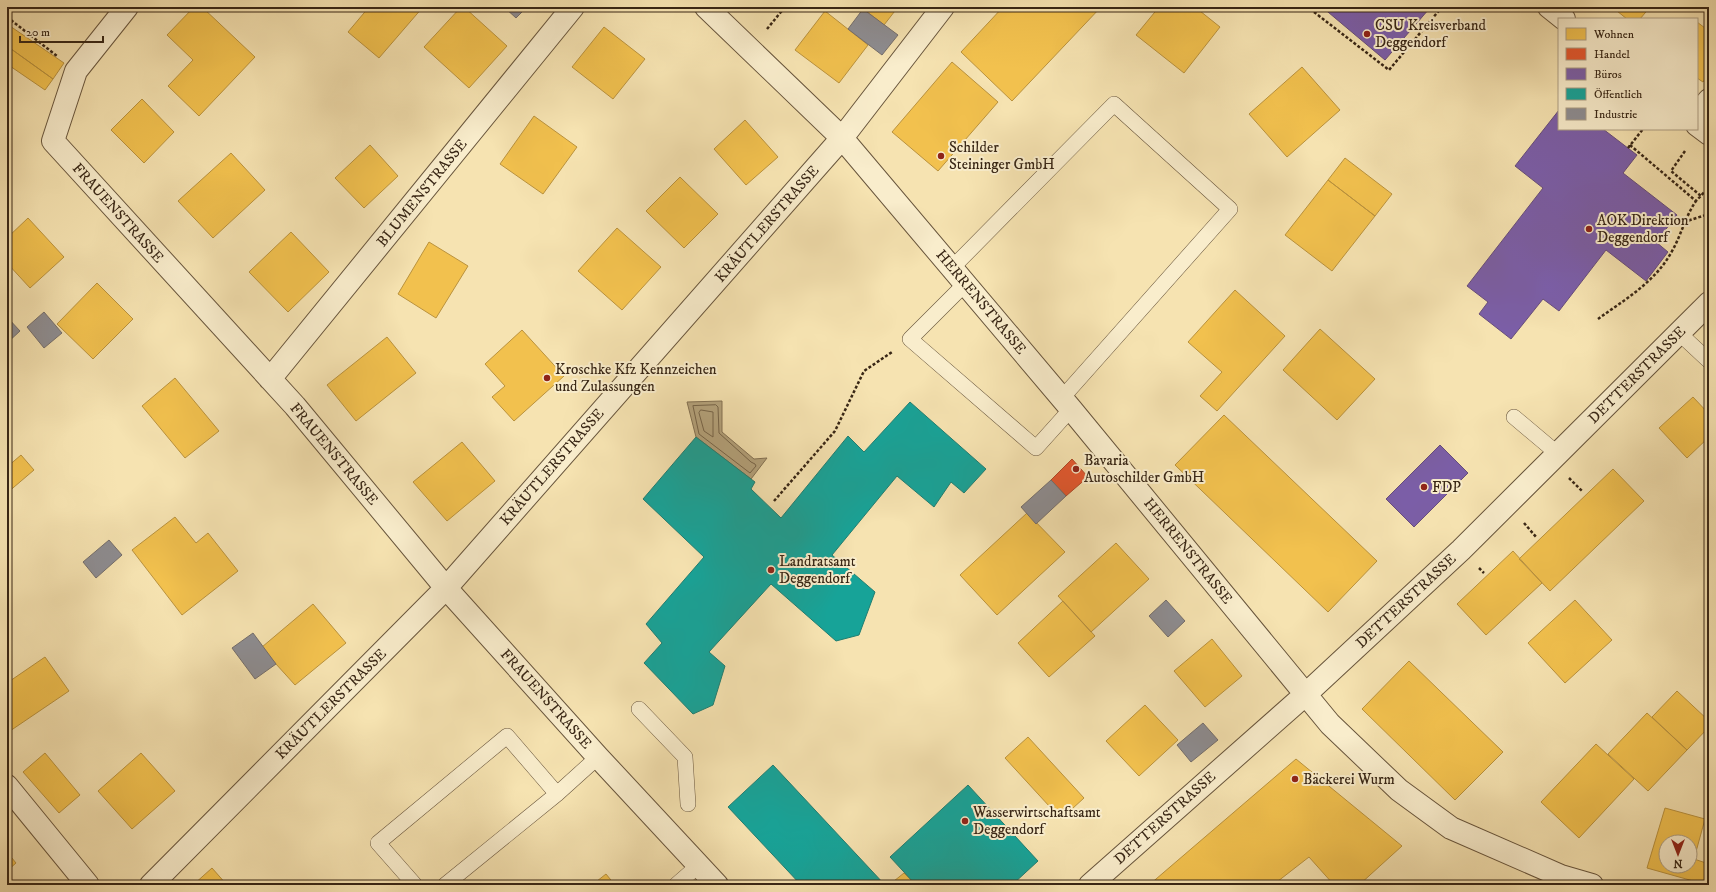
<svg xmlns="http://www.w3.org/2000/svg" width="1716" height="892" font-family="'IM FELL DW Pica',serif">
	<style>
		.water { fill: #b5a37c; stroke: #837153 }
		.homes { fill: #f2c14e; stroke: #ba923d; fill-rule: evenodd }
		.shops { fill: #e4572e; stroke: #b04826 }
		.offices { fill: #7b5ea7; stroke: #674d7b }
		.public { fill: #17a398; stroke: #217e71 }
		.industry { fill: #8d8d92; stroke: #746e6c }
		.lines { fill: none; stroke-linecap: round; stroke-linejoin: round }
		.shore { stroke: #766448; stroke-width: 1 }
		.service-casing { stroke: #68553c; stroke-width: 16 }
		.minor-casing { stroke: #68553c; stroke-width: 24 }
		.path { stroke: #382615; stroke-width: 2.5; stroke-dasharray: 3 2; stroke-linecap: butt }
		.service { stroke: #f9edcc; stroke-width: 15 }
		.minor { stroke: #f9edcc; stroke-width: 22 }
		.poi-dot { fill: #8f2418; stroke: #f9edcc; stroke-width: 1.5 }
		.labels { text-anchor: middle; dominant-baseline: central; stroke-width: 4; stroke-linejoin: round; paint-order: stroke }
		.poi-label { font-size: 15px; fill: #382615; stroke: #f9edcc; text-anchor: start }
		.street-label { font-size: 15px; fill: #382615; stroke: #f9edcc }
	</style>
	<rect width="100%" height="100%" fill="#f6e3b1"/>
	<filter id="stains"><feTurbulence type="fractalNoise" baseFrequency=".005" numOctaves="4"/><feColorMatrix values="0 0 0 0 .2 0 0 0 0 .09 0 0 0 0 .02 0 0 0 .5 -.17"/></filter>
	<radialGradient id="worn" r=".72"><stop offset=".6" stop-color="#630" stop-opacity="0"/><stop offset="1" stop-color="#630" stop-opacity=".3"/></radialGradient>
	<!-- water -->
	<path class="water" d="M722 401V432L754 459 767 458 751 479 696 437 687 402Z"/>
	<!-- homes -->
	<path class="homes" d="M194 7H202L255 57 199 116 168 86 193 60 167 35Z
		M369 7H423L379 58 348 32Z
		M461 7H464L507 46 469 88 424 47Z
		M861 7H898L884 25Z
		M1003 7H1101L1012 101 961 52Z
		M1159 7H1195L1220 27 1184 73 1136 35Z
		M1612 7H1650L1640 19H1627Z
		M825 11 868 45 839 83 795 50Z
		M1697 22 1709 31V74L1703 82 1697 78Z
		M7 24 64 63 53 79 7 46Z
		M604 27 645 59 613 99 572 67Z
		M7 46 53 79 45 90 7 64Z
		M952 62 998 102 938 171 892 132Z
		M1302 67 1340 110 1287 157 1249 114Z
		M142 99 174 132 144 163 111 130Z
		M534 116 577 147 543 194 500 164Z
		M745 120 778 157 746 185 714 149Z
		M370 145 398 176 364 208 335 178Z
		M231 153 265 190 213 238 178 201Z
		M1345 158 1392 194 1375 216 1328 180Z
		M680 177 718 214 684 248 646 211Z
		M1328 180 1375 216 1332 271 1285 235Z
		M28 218 64 257 30 288 7 263V238Z
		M617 228 661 267 622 310 578 271Z
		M291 232 329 272 288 312 249 272Z
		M429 242 468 266 436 318 398 294Z
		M97 283 133 319 93 359 57 324Z
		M1235 290 1285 336 1217 411 1200 396 1222 372 1188 342Z
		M1320 329 1375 379 1337 420 1283 370Z
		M522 330 564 376 514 421 492 397 505 386 485 364Z
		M387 337 416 373 356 421 327 385Z
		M175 378 219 431 185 458 142 406Z
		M1693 397 1709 414V437L1687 458 1659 428Z
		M1224 415 1377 561 1328 612 1175 465Z
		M462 442 495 481 447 521 413 482Z
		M21 455 34 470 7 493V467Z
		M1613 469 1644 501 1550 591 1519 559Z
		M1027 513 1065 552 997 615 960 575Z
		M175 517 196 543 208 533 238 571 182 615 132 550Z
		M1116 543 1149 579 1091 632 1058 596Z
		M1513 551 1542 583 1486 635 1457 604Z
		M1575 600 1612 640 1565 683 1528 643Z
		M1063 601 1095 636 1049 677 1018 643Z
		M313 604 346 643 295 685 276 664 262 647Z
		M1212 639 1242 676 1205 707 1174 671Z
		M45 657 69 691 7 733V683Z
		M1409 661 1503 752 1455 800 1362 709Z
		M1677 691 1709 721V727L1687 750 1652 717Z
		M1145 705 1178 740 1139 776 1106 741Z
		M1647 713 1687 750 1648 791 1608 754Z
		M1028 737 1084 798 1061 819 1005 758Z
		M1596 744 1634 779 1579 838 1541 802Z
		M45 753 80 795 59 813 23 772Z
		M141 753 175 791 132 829 98 791Z
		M1296 759 1402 846 1359 885H1334L1309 857 1273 885H1149Z
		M1665 808 1705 819 1694 859 1709 864 1704 884 1647 868ZM1666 842H1690V866H1666Z
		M7 852 16 863 7 871Z
		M212 868 227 885H193Z
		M904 873 916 885H889Z
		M606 874 615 885H592Z"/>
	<!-- shops -->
	<path class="shops" d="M1072 459 1088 477 1066 496 1051 480Z"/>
	<!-- offices -->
	<path class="offices" d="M1322 7H1427L1429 9 1385 60Z
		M1559 110V129H1603L1637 155 1623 173 1677 215 1656 242 1668 252 1646 281 1606 250 1559 311 1543 299 1511 339 1479 314 1488 302 1467 286 1543 188 1515 166Z
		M1440 445 1468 473 1414 527 1386 499Z"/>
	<!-- public -->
	<path class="public" d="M910 402 986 469 964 493 951 482 934 507 897 476 832 555 875 592 859 635 836 641 771 584 709 652 725 666 713 705 693 714 644 663 662 643 646 624 704 557 643 499 696 437 755 482 751 489 781 518 848 436 864 452Z
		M773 765 885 885H801L728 807Z
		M968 785 1038 861 1012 885H916L890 857Z"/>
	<!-- industry -->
	<path class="industry" d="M504 7H527L516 18Z
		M863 9 898 35 882 55 848 29Z
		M44 312 62 333 44 348 27 327Z
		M7 317 20 331 7 343Z
		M1051 480 1066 496 1036 524 1021 507Z
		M109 540 122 555 96 578 83 562Z
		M1166 600 1185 621 1168 637 1149 616Z
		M253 633 276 664 255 679 232 648Z
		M1203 723 1218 740 1191 762 1177 745Z"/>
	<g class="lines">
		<!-- shore -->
		<path class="shore" d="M716 405 718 407 719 433 751 462 755 464 756 466 750 473 699 434 693 406Z
			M701 410 713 412V437L704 431 699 413Z"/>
		<defs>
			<path id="service" d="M952 268 1114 104 1230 209 1062 398
				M965 284 910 339 1036 448 1071 409
				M1679 333 1709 361
				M1514 417 1558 454
				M639 709 685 757 688 804
				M415 885 378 843 507 736 557 794
				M445 885 557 794 598 757
				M676 885 699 865"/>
			<path id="minor" d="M127 7 76 71 53 141 295 406 446 588 598 757 717 885
				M706 7 842 138 1071 409 1330 724 1399 790 1451 828 1561 876 1592 885
				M1549 7 1564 19
				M1697 114 1709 100
				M1697 125 1709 134
				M270 379 573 7
				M7 786 88 885
				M151 885 446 588 842 138 943 7
				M1090 885 1306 694 1461 550 1709 303"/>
		</defs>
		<!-- service casing -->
		<use href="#service" class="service-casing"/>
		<!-- minor casing -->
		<use href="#minor" class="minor-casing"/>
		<!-- path -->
		<path class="path" d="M1314 12 1389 70 1442 7
			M7 17 57 56
			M767 29 785 7
			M1630 145 1696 201 1709 187
			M1628 148 1643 129
			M1685 151 1671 171 1701 196
			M1684 222 1709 214
			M1598 319C1624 300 1654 283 1671 253 1681 236 1685 217 1696 201
			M1569 478 1583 492
			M774 501 835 431 864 371 892 352
			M1524 523 1537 538
			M1479 568 1484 573"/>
		<!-- service -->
		<use href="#service" class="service"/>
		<!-- minor -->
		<use href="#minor" class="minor"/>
	</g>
	<!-- markers -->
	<g class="poi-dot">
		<circle cx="1367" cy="34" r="4"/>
		<circle cx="941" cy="156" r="4"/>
		<circle cx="1589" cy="229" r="4"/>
		<circle cx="547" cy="378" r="4"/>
		<circle cx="1076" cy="469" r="4"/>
		<circle cx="1424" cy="487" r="4"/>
		<circle cx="771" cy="570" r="4"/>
		<circle cx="1295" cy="779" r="4"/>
		<circle cx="965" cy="821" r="4"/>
	</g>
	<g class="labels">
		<!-- poi labels -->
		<g class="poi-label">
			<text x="1375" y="25">CSU Kreisverband<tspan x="1375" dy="17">Deggendorf</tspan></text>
			<text x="949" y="147">Schilder<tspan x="949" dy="17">Steininger GmbH</tspan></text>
			<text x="1597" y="220">AOK Direktion<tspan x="1597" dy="17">Deggendorf</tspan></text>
			<text x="555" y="369">Kroschke Kfz Kennzeichen<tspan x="555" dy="17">und Zulassungen</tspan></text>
			<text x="1084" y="460">Bavaria<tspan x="1084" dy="17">Autoschilder GmbH</tspan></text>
			<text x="1432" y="487">FDP</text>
			<text x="779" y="561">Landratsamt<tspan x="779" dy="17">Deggendorf</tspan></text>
			<text x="1303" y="779">Bäckerei Wurm</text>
			<text x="973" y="812">Wasserwirtschaftsamt<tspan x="973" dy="17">Deggendorf</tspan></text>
		</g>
		<!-- street labels -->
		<g class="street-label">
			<text transform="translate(422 193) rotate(-51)">BLUMENSTRASSE</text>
			<text transform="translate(118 213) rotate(48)">FRAUENSTRASSE</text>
			<text transform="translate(767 224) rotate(-49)">KRÄUTLERSTRASSE</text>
			<text transform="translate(981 302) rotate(50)">HERRENSTRASSE</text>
			<text transform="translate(1637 375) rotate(-45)">DETTERSTRASSE</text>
			<text transform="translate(334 454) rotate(50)">FRAUENSTRASSE</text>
			<text transform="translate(552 467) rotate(-49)">KRÄUTLERSTRASSE</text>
			<text transform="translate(1188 551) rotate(51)">HERRENSTRASSE</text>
			<text transform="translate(1406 601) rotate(-43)">DETTERSTRASSE</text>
			<text transform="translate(546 699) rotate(48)">FRAUENSTRASSE</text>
			<text transform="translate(331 704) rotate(-45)">KRÄUTLERSTRASSE</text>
			<text transform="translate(1165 818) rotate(-42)">DETTERSTRASSE</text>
		</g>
	</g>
	<!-- margin -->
	<rect width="1716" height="892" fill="none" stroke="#f6e3b1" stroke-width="24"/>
	<rect x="8" y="8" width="1700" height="876" fill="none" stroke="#382615" stroke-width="2"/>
	<rect x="12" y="12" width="1692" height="868" fill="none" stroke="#382615"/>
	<!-- legend -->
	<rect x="1558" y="18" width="140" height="112" fill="#f9edcc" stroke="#ac9d83"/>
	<rect x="1566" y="28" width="20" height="12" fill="#f2c14e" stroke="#ac9d83"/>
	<text x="1594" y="38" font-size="12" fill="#382615">Wohnen</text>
	<rect x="1566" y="48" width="20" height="12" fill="#e4572e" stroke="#ac9d83"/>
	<text x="1594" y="58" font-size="12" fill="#382615">Handel</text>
	<rect x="1566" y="68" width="20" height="12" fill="#7b5ea7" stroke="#ac9d83"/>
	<text x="1594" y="78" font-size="12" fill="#382615">Büros</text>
	<rect x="1566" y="88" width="20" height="12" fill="#17a398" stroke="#ac9d83"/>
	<text x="1594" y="98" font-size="12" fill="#382615">Öffentlich</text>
	<rect x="1566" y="108" width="20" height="12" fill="#8d8d92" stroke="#ac9d83"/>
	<text x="1594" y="118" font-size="12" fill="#382615">Industrie</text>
	<!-- north arrow -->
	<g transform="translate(1678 854) rotate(180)"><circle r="19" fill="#f9edcc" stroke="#ac9d83"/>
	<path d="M0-3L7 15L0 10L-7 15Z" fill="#8f2418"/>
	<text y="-6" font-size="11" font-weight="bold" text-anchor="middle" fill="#382615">N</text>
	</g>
	<!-- scale -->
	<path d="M20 36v6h83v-6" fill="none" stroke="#382615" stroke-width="2"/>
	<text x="26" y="36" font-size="12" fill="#382615" stroke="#f9edcc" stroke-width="3" paint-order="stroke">20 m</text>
	<rect width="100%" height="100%" filter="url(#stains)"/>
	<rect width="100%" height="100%" fill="url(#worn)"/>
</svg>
